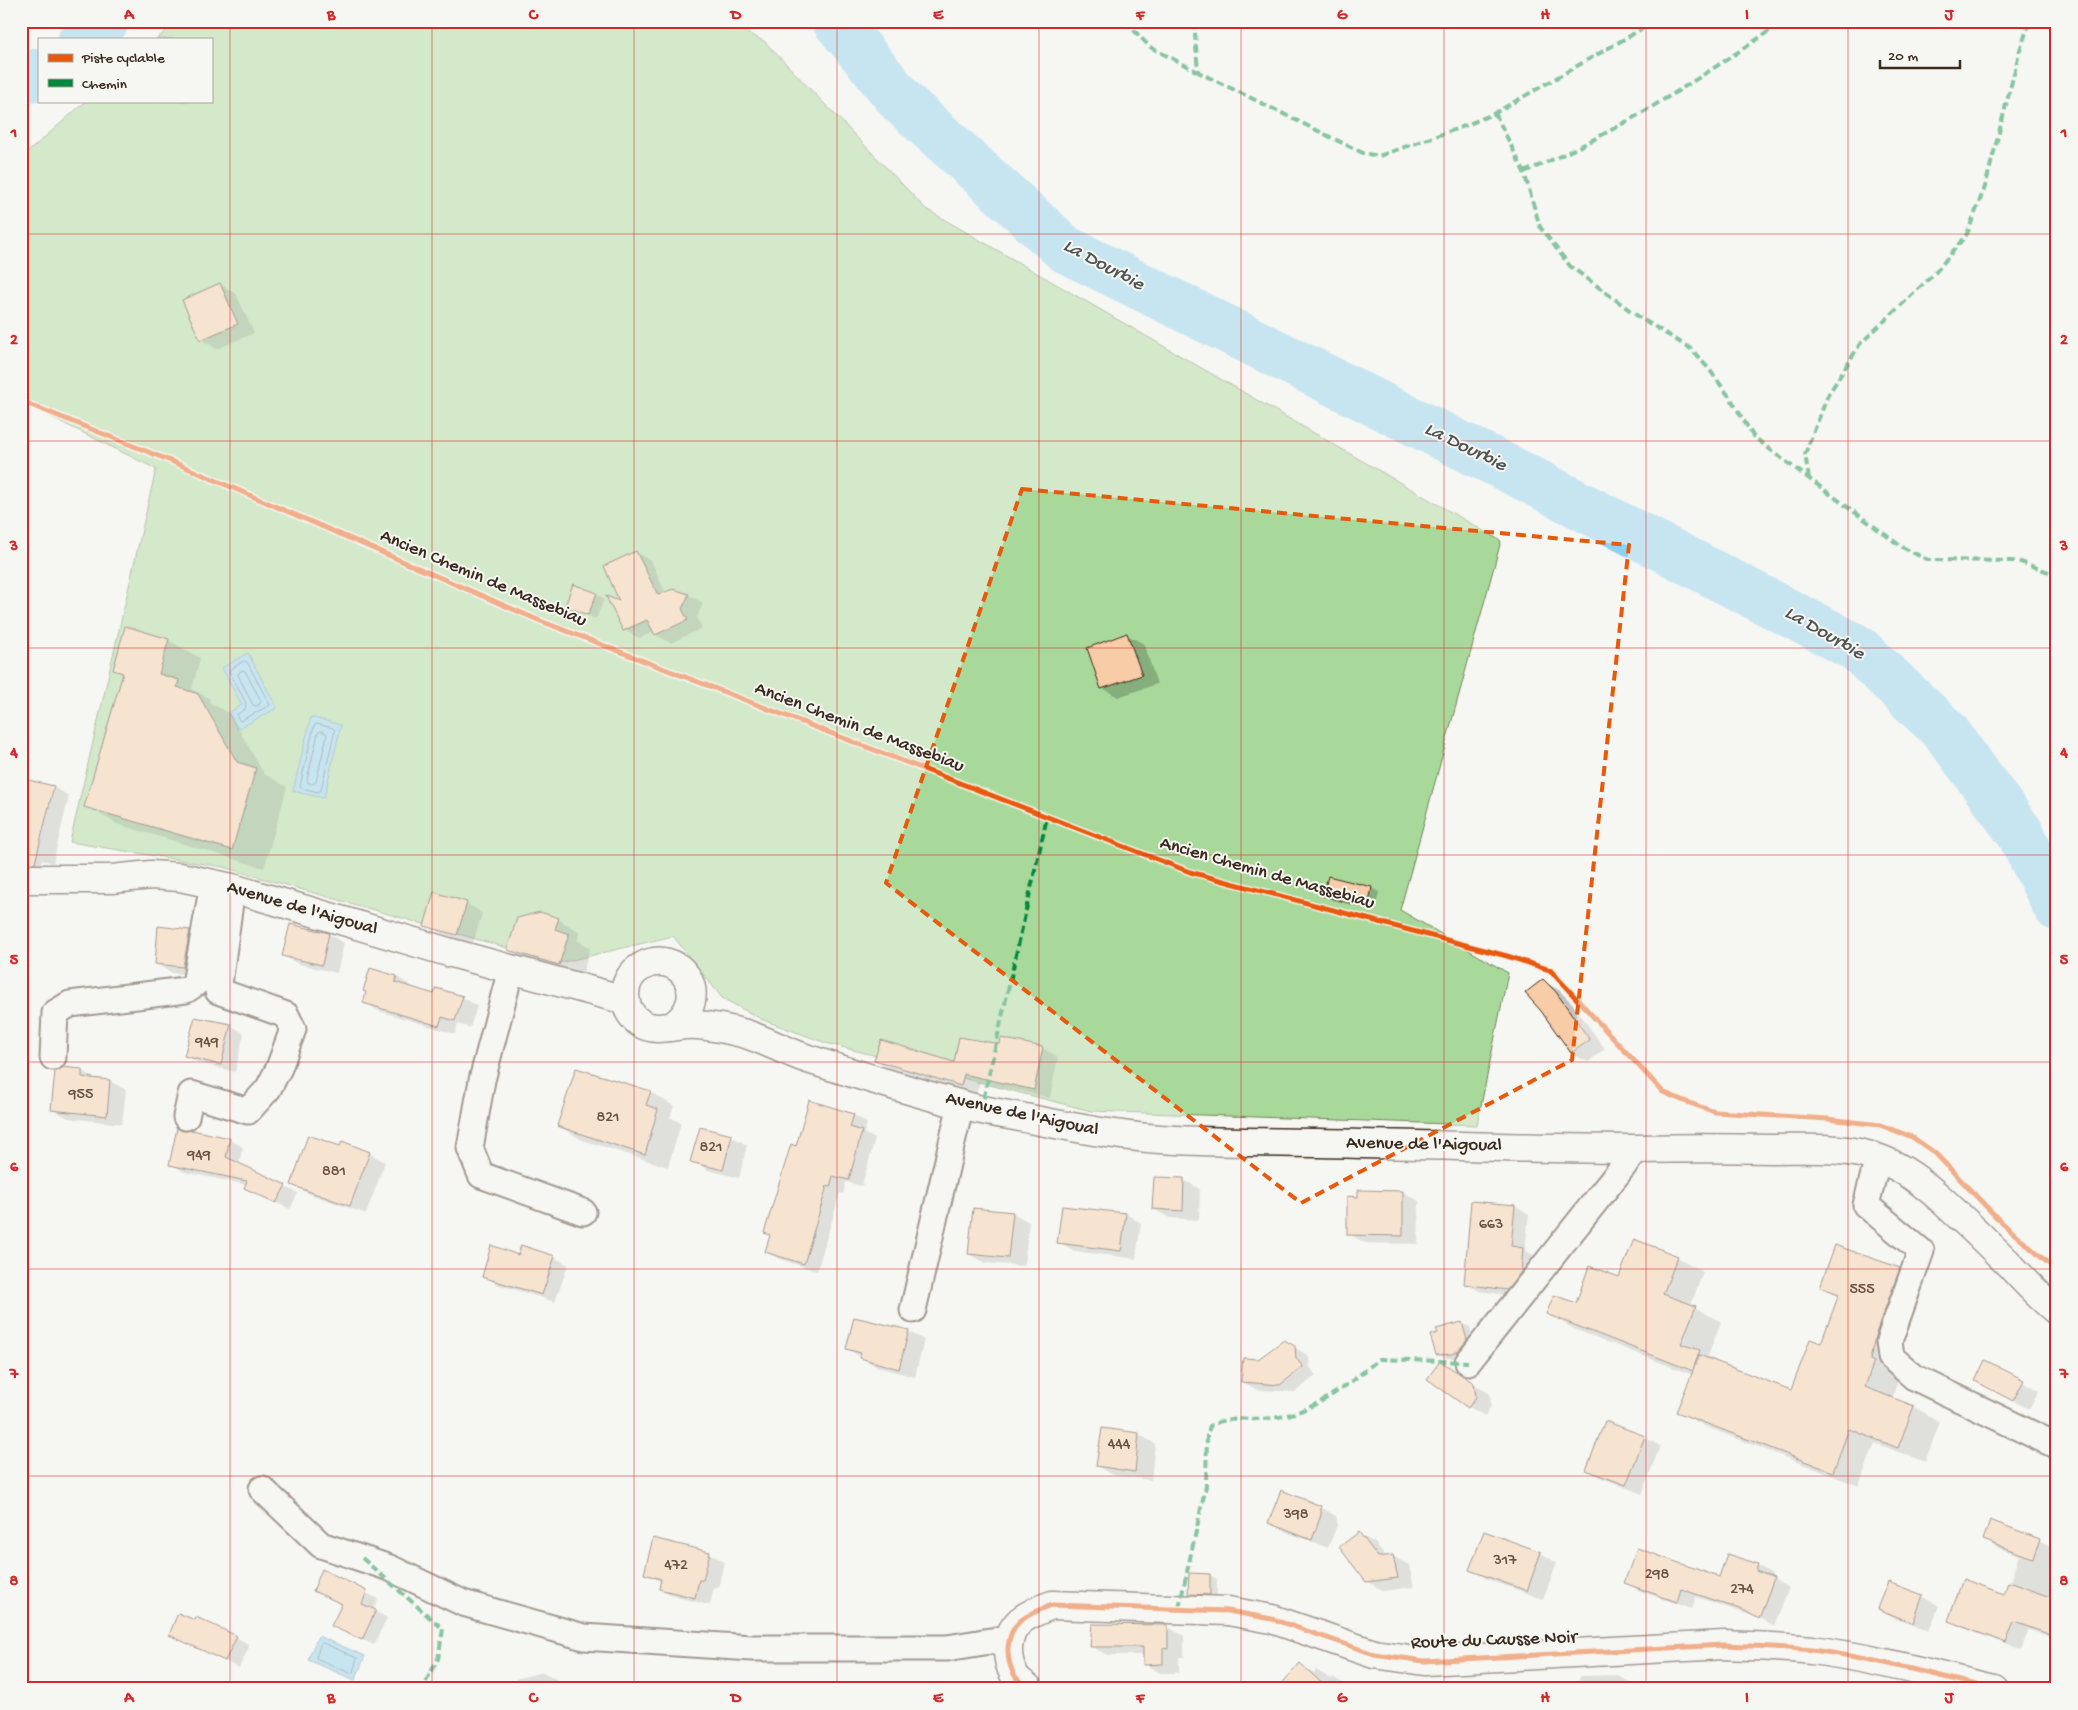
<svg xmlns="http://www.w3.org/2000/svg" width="2078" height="1710" font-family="'Gochi Hand',sans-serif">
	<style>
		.green { fill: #a8d99a; stroke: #72825c }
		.water { fill: #8dd1ef; stroke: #6c8e9b }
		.shadow { fill: #0003 }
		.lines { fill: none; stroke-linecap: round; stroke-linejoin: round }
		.shore { stroke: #5c6d72; stroke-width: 1 }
		.river { stroke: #8dd1ef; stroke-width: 48 }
		.building { fill: #f7cca6; stroke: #3b2a1e }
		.street-casing { stroke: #3b2a1e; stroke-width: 29 }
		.secondary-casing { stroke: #3b2a1e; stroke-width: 31 }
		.street { stroke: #f6f6f2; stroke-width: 25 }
		.secondary { stroke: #f6f6f2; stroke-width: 28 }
		.quiet { stroke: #00873e; stroke-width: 4; stroke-dasharray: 8 4; stroke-linecap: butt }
		.cycleway-casing { stroke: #f6f6f2; stroke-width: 8 }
		.cycleway { stroke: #e8590c; stroke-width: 5 }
		.marked { fill: none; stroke: #e8590c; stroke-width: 4; stroke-dasharray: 10 6; stroke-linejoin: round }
		.grid { fill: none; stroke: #d62828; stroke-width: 1; stroke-opacity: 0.55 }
		.labels { text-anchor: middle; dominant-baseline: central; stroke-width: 4; stroke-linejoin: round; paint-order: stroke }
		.number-label { font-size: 16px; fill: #6a5240 }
		.street-label { font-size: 19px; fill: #3b2a1e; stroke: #f6f6f2 }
		.water-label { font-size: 20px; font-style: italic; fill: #505452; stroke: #f6f6f2 }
		.neatline { fill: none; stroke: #d62828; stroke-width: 2 }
		.grid-label { font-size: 16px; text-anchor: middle; font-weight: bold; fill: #d62828 }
	</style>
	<rect width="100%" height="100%" fill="#f6f6f2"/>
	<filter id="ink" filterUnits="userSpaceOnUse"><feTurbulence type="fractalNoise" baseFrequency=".02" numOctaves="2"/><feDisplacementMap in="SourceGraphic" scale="10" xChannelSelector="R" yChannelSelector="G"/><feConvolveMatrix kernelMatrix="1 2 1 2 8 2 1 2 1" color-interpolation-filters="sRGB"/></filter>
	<g filter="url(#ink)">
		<!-- green -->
		<path class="green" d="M176 21H723L764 41 926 209 1501 541 1400 910 1508 973 1477 1125 1091 1111 826 1043 763 1020 722 998 673 936 560 963 223 867 70 842 156 469 21 402V158L86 101H211V39H157Z"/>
		<!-- water -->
		<path class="water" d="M248 653 277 708 238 729 228 713 242 705 222 668Z
			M311 717 341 725 324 798 293 791Z
			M318 1636 365 1656 355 1680 308 1660Z"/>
		<!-- shadow -->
		<path class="shadow" d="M220 284 236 294 254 333 217 349 201 339Z
			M636 552 651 561 666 593 688 595 703 603 697 618 702 628 671 643 656 635 654 632 639 638 624 630 622 603Z
			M596 594 604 599 596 619 567 606Z
			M1127 635 1144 644 1157 684 1118 697 1102 688Z
			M168 640 200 658 192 689 210 699 209 702 230 714 264 774 287 787 264 868 117 824 86 806 124 675 114 669Z
			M53 787 69 796 53 863 41 860V870H21V799Z
			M1371 888 1379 892 1375 911 1332 900 1325 895Z
			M466 903 482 913 473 944 442 934 426 925Z
			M558 919 580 932 577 940 590 948 582 977 531 962 509 949Z
			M291 926 329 934 344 943 337 973 298 964 283 956Z
			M190 931 206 940 199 976 172 973 156 964Z
			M371 970 397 977 412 986 411 988 435 995 462 997 477 1006 470 1028 458 1024 455 1034 379 1011 364 1002Z
			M1543 981 1559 990 1572 1003 1605 1049 1588 1062 1571 1053 1542 1010Z
			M230 1025 244 1033 235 1072 199 1063 186 1056Z
			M1001 1045 1042 1048 1058 1057 1050 1098 980 1082 976 1094 891 1069 876 1060 955 1064Z
			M81 1070 97 1080 110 1081 126 1090 122 1124 68 1118 52 1109Z
			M650 1092 674 1106 670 1117 681 1123 668 1167 582 1140 558 1126Z
			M810 1102 854 1115 867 1123 864 1133 875 1139 862 1186 846 1182 843 1194 840 1193 817 1271 779 1259 766 1252 771 1236 765 1233 797 1147Z
			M191 1131 230 1140 243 1147 239 1164 298 1193 290 1209 259 1195 247 1185 184 1172 171 1164 183 1132Z
			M731 1136 747 1145 739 1178 708 1170 692 1161Z
			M341 1148 369 1153 385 1162 366 1214 307 1193 292 1184Z
			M1184 1180 1200 1189 1199 1220 1170 1218 1153 1209Z
			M1359 1191 1403 1192 1419 1201 1418 1244 1365 1243 1349 1234 1359 1198Z
			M1515 1206 1529 1214 1525 1250 1537 1257 1521 1297 1479 1291 1465 1283Z
			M1013 1213 1029 1222 1024 1266 985 1263 969 1254Z
			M1126 1214 1141 1223 1136 1259 1074 1251 1059 1242Z
			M518 1256 554 1257 568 1265 555 1302 497 1284 484 1276Z
			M1677 1257 1703 1272 1691 1305 1721 1322 1708 1356 1725 1366 1792 1392 1822 1344 1839 1296 1821 1286 1899 1269 1925 1284 1901 1351 1899 1378 1892 1399 1914 1407 1940 1422 1925 1462 1875 1443 1859 1486 1704 1426 1678 1411 1692 1375 1574 1329 1548 1314 1576 1305 1620 1278Z
			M1462 1323 1470 1327 1474 1344 1461 1358H1445L1437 1354 1439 1334 1438 1330Z
			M908 1331 924 1340 915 1377 877 1367 847 1349Z
			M1284 1341 1309 1356 1310 1367 1316 1376 1295 1392 1257 1390 1243 1382 1258 1361Z
			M1456 1372 1490 1394 1491 1406 1485 1416 1469 1407Z
			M2023 1382 2039 1391 2029 1409 1992 1390Z
			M1103 1429 1139 1434 1155 1444 1151 1480 1113 1475 1098 1466Z
			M1644 1437 1660 1446 1642 1494 1604 1479 1588 1470Z
			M1321 1507 1337 1517V1525L1328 1548 1286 1532 1270 1522Z
			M1484 1533 1541 1553 1557 1563 1543 1599 1487 1579 1471 1569Z
			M1359 1534 1375 1543 1386 1557 1393 1556 1409 1565 1414 1587 1383 1591 1367 1581Z
			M1984 1540H2039L2057 1551V1639L2029 1630 2021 1650 1963 1628 1949 1620 2005 1596 2019 1555 1998 1548Z
			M709 1553 724 1562 718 1588 714 1587 710 1605 676 1597 661 1589V1582L646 1574Z
			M1757 1565 1772 1574 1771 1578 1789 1588 1774 1626 1761 1619 1696 1597 1692 1609 1640 1591 1626 1583 1720 1579Z
			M323 1571 378 1599 373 1610 387 1618 374 1645 344 1632 343 1605 314 1591Z
			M1210 1575 1217 1579V1598H1197L1189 1593Z
			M1888 1584 1923 1597 1939 1606 1929 1631 1895 1618 1879 1609Z
			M1093 1626 1168 1627 1184 1636V1657H1179V1673H1160L1144 1664V1655H1107L1091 1646Z
			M170 1635 236 1637 250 1645 239 1668Z
			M1300 1665 1314 1673 1316 1670 1331 1679 1333 1677 1352 1689H1289Z
			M543 1672 559 1681 560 1689H518L515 1679Z
			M1618 1675 1633 1684 1632 1689H1576L1580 1676Z"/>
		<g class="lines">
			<!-- shore -->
			<path class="shore" d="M244 661 247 662 270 705 240 721 236 715 245 709 246 703 229 671Z
				M242 670 245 671 261 701 260 704 256 706 253 705 238 675Z
				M317 724 333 728 335 730 321 790 318 792 301 788 300 786 314 726Z
				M321 731 326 733 327 735 316 782 313 784 308 783 307 780 318 733Z
				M323 1643 357 1658 353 1672 350 1673 316 1658 320 1645Z"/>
			<!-- river -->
			<path class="river" d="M836 21 902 102 1065 249 1521 475 1857 648 1946 732 2020 833 2057 907
				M82 39 105 21
				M21 82 39 72"/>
		</g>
		<!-- building -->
		<path class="building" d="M220 283 238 324 200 340 182 300Z
			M636 551 658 595 673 589 689 594 682 609 688 620 655 635 647 620 623 631 606 596 619 601 604 566Z
			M573 584 597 593 588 615 565 606Z
			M125 626 169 639 159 674 179 680 177 687 198 694 237 762 256 768 232 850 84 807 123 673 113 670Z
			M1127 633 1142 675 1101 689 1087 648Z
			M24 779 54 786 35 863H21V797Z
			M1328 876 1372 887 1368 907 1323 896Z
			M434 892 467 902 457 935 424 926Z
			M540 912 559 918 555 929 569 934 559 965 507 950 517 918Z
			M290 924 329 933 322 965 282 956Z
			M158 926 190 930 183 967 155 964Z
			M370 968 397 976 395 982 434 994 436 988 463 996 455 1021 442 1017 439 1026 363 1003 366 992 363 991Z
			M1543 979 1556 992 1590 1040 1571 1053 1541 1011 1525 993Z
			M195 1017 231 1024 221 1065 184 1056Z
			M959 1037 1000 1044 1001 1038 1043 1047 1034 1090 964 1074 961 1086 874 1060 881 1040 954 1062Z
			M62 1067 82 1069V1077L110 1080 107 1116 51 1110 55 1071Z
			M576 1068 651 1091 646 1105 658 1109 645 1155 557 1126Z
			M809 1100 854 1114 850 1127 862 1131 849 1180 833 1176 830 1187 827 1186 804 1264 765 1252 770 1235 764 1233 791 1144 796 1146Z
			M700 1127 732 1135 723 1170 690 1162Z
			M177 1128 183 1131 192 1130 230 1138 226 1157 286 1185 276 1203 244 1188 247 1181 169 1165Z
			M308 1135 340 1146 342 1141 370 1152 350 1206 291 1185Z
			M1154 1177 1184 1178 1183 1211 1152 1209Z
			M1358 1190 1403 1191V1236L1347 1235V1196L1358 1197Z
			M1471 1201 1515 1205 1511 1246 1523 1248 1521 1272 1507 1290 1464 1284Z
			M1062 1206 1126 1213 1121 1251 1057 1243Z
			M973 1208 1013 1212 1008 1258 968 1254Z
			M1634 1239 1678 1256 1663 1294 1696 1306 1681 1344 1700 1350 1693 1370 1699 1355 1791 1390 1810 1339 1821 1343 1839 1294 1820 1287 1835 1245 1900 1268 1875 1336 1870 1360 1874 1362 1865 1387 1914 1406 1898 1448 1849 1429 1833 1472 1676 1412 1693 1371 1546 1314 1554 1295 1576 1303 1589 1266 1619 1277Z
			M491 1245 518 1255 521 1245 555 1256 542 1295 482 1277Z
			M854 1317 909 1330 899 1369 860 1358 861 1353 846 1349Z
			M1462 1322 1467 1340 1458 1351 1452 1354 1436 1355 1430 1335 1438 1333 1436 1329Z
			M1284 1340 1295 1346 1296 1358 1303 1367 1280 1385 1241 1382 1243 1358 1258 1359Z
			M1985 1360 2024 1380 2013 1401 1975 1381Z
			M1440 1361 1474 1383 1476 1397 1468 1408 1427 1379Z
			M1605 1421 1645 1436 1626 1485 1586 1470Z
			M1102 1428 1139 1433 1135 1472 1096 1466Z
			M1281 1490 1321 1506V1515L1312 1540 1268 1523Z
			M1990 1520 2040 1539 2033 1558 1983 1540Z
			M1484 1531 1541 1552 1527 1591 1469 1570Z
			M1359 1532 1378 1557 1393 1555 1398 1578 1366 1582 1339 1547Z
			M653 1538 710 1552 703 1580H699L695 1598 659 1589 661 1579 644 1574Z
			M1637 1548 1719 1577 1727 1554 1758 1564 1756 1571 1774 1578 1759 1619 1745 1611 1681 1589 1677 1602 1624 1583Z
			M322 1569 367 1591 362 1604 376 1610 362 1640 331 1626 342 1604 313 1591Z
			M1189 1573 1210 1574V1595L1188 1594Z
			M1963 1579 2004 1594 2008 1582 2057 1599V1637L2014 1622 2006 1643 1948 1621Z
			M1888 1582 1923 1595 1913 1623 1878 1609Z
			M178 1613 195 1620 196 1617 237 1636 225 1661 169 1635Z
			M1092 1624 1168 1625V1649L1163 1648V1664L1143 1665V1647H1090Z
			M1300 1663 1328 1689H1277Z"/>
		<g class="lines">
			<defs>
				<path id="street" d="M511 969 482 1080 470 1148 481 1175 583 1212
					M53 1057 55 1013 70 1004 186 990 195 984 213 884
					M186 1117 191 1094 248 1111 268 1089 279 1068 293 1029 286 1015 218 991 232 888
					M1878 1158 1866 1205 1921 1251 1889 1341 1891 1357 1914 1377 2057 1446
					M913 1310 961 1104
					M1468 1362 1637 1149
					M262 1489 321 1545 390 1568 463 1603 584 1637 752 1648H947L1009 1638"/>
				<path id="secondary" d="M21 879H112L151 875 180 877 232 888 448 952 625 1000
					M673 1026C715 996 678 945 641 967 620 979 620 1009 640 1023 657 1034 677 1023 697 1025 712 1026 731 1030 746 1034 767 1041 787 1052 808 1059 864 1077 921 1094 977 1109 996 1113 1016 1116 1035 1120 1082 1129 1128 1138 1176 1140 1237 1143 1299 1142 1361 1144 1453 1145 1545 1149 1637 1149 1682 1148 1727 1148 1772 1149 1807 1149 1846 1146 1880 1159 1904 1168 1923 1183 1942 1200 1965 1221 1987 1242 2009 1264 2024 1280 2039 1297 2057 1311
					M1029 1689C1025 1685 1018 1681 1015 1676 1005 1659 1005 1635 1020 1621 1030 1613 1041 1609 1052 1605L1228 1611 1272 1619 1374 1654 1424 1661 1724 1645C1754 1646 1783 1647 1812 1650 1873 1658 1934 1675 1994 1689"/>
			</defs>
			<!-- street casing -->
			<use href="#street" class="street-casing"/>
			<!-- secondary casing -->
			<use href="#secondary" class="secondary-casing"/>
			<!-- street -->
			<use href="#street" class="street"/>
			<!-- secondary -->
			<use href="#secondary" class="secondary"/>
			<!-- quiet -->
			<path class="quiet" d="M1125 21 1150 47 1198 72
				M1194 21 1198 72 1363 153 1379 156 1462 127 1495 113 1640 30 1651 21
				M1495 113 1524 172 1540 227 1570 266 1639 317 1691 349 1709 369 1731 399 1753 436 1777 455 1902 547 1928 560 2018 561 2057 575
				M1524 172C1618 133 1700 78 1784 21
				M1809 479 1805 454 1828 395 1860 344 1935 273 1967 234 1985 187 2020 50 2030 21
				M981 1110 1047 817
				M362 1558 443 1629 438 1659 422 1689
				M1179 1608 1206 1486 1207 1435 1210 1426C1232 1414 1250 1421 1273 1418 1315 1412 1348 1385 1379 1359L1468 1362
				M1752 1689 1754 1686"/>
			<defs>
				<path id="cycleway" d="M21 401 171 461 538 620 1190 872 1507 956 1550 970 1663 1092 1684 1101 1715 1112 1828 1119 1880 1125 1912 1137 1935 1153 2001 1222 2057 1271
					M1029 1689C1025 1685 1018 1681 1015 1676 1005 1659 1005 1635 1020 1621 1030 1613 1041 1609 1052 1605L1228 1611 1272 1619 1374 1654 1424 1661 1724 1645C1754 1646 1783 1647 1812 1650 1873 1658 1934 1675 1994 1689"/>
			</defs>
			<!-- cycleway casing -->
			<use href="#cycleway" class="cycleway-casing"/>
			<!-- cycleway -->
			<use href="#cycleway" class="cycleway"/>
		</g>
	</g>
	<!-- marked area -->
	<path d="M0 0H2078V1710H0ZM1022 489 1629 545 1572 1060 1301 1203 886 883Z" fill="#f6f6f2" fill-opacity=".55" fill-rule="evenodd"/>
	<path class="marked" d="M1022 489 1629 545 1572 1060 1301 1203 886 883Z"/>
	<!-- grid -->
	<path class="grid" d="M230 21V1689M432 21V1689M634 21V1689M837 21V1689M1039 21V1689M1241 21V1689M1444 21V1689M1646 21V1689M1848 21V1689M21 234H2057M21 441H2057M21 648H2057M21 855H2057M21 1062H2057M21 1269H2057M21 1476H2057"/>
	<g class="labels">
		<!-- number labels -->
		<g class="number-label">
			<text x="207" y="1043">949</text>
			<text x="81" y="1095">955</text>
			<text x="608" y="1118">821</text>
			<text x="711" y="1148">821</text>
			<text x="199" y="1156">949</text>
			<text x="334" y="1172">881</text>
			<text x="1491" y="1225">663</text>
			<text x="1862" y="1290">555</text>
			<text x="1119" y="1445">444</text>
			<text x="1296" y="1515">398</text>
			<text x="1505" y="1561">317</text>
			<text x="676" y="1566">472</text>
			<text x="1657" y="1575">298</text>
			<text x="1742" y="1590">274</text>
		</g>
		<!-- street labels -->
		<g class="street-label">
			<text transform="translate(483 579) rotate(23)">Ancien Chemin de Massebiau</text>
			<text transform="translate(859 728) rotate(21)">Ancien Chemin de Massebiau</text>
			<text transform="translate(1267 874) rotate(16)">Ancien Chemin de Massebiau</text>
			<text transform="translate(302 909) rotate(16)">Avenue de l'Aigoual</text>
			<text transform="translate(1022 1115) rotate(12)">Avenue de l'Aigoual</text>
			<text transform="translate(1424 1145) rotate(1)">Avenue de l'Aigoual</text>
			<text transform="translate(1494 1641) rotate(-2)">Route du Causse Noir</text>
		</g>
		<!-- water labels -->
		<g class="water-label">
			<text transform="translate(1103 266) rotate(28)">La Dourbie</text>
			<text transform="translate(1465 448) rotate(26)">La Dourbie</text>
			<text transform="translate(1824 634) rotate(30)">La Dourbie</text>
		</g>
	</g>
	<!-- margin -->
	<rect width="2078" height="1710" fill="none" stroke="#f6f6f2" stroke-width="55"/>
	<!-- legend -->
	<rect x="38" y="38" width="175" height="65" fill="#f6f6f2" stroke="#aba49d"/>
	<rect x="48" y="54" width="25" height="8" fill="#e8590c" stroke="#aba49d"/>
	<text x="82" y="62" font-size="15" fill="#3b2a1e">Piste cyclable</text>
	<rect x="48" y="79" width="25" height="8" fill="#00873e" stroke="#aba49d"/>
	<text x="82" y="88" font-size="15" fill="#3b2a1e">Chemin</text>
	<!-- scale -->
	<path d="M1880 60v8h80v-8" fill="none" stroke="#3b2a1e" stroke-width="2.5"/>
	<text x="1888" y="60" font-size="15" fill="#3b2a1e" stroke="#f6f6f2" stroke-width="4" paint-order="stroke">20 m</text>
	<rect x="28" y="28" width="2022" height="1654" class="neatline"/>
	<g class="grid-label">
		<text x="129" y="19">A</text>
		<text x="331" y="19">B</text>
		<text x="533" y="19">C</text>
		<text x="736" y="19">D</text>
		<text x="938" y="19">E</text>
		<text x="1140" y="19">F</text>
		<text x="1342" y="19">G</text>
		<text x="1545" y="19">H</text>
		<text x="1747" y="19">I</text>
		<text x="1949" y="19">J</text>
		<text x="14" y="137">1</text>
		<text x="2064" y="137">1</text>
		<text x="14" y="344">2</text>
		<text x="2064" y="344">2</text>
		<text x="14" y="550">3</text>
		<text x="2064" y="550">3</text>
		<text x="14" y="757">4</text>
		<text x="2064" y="757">4</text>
		<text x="14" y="964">5</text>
		<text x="2064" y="964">5</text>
		<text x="14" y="1171">6</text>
		<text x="2064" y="1171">6</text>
		<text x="14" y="1378">7</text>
		<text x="2064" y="1378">7</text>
		<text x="14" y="1585">8</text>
		<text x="2064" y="1585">8</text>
		<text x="129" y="1702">A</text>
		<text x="331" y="1702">B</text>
		<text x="533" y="1702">C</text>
		<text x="736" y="1702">D</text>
		<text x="938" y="1702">E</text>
		<text x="1140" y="1702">F</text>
		<text x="1342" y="1702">G</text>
		<text x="1545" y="1702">H</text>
		<text x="1747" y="1702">I</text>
		<text x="1949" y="1702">J</text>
	</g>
</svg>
